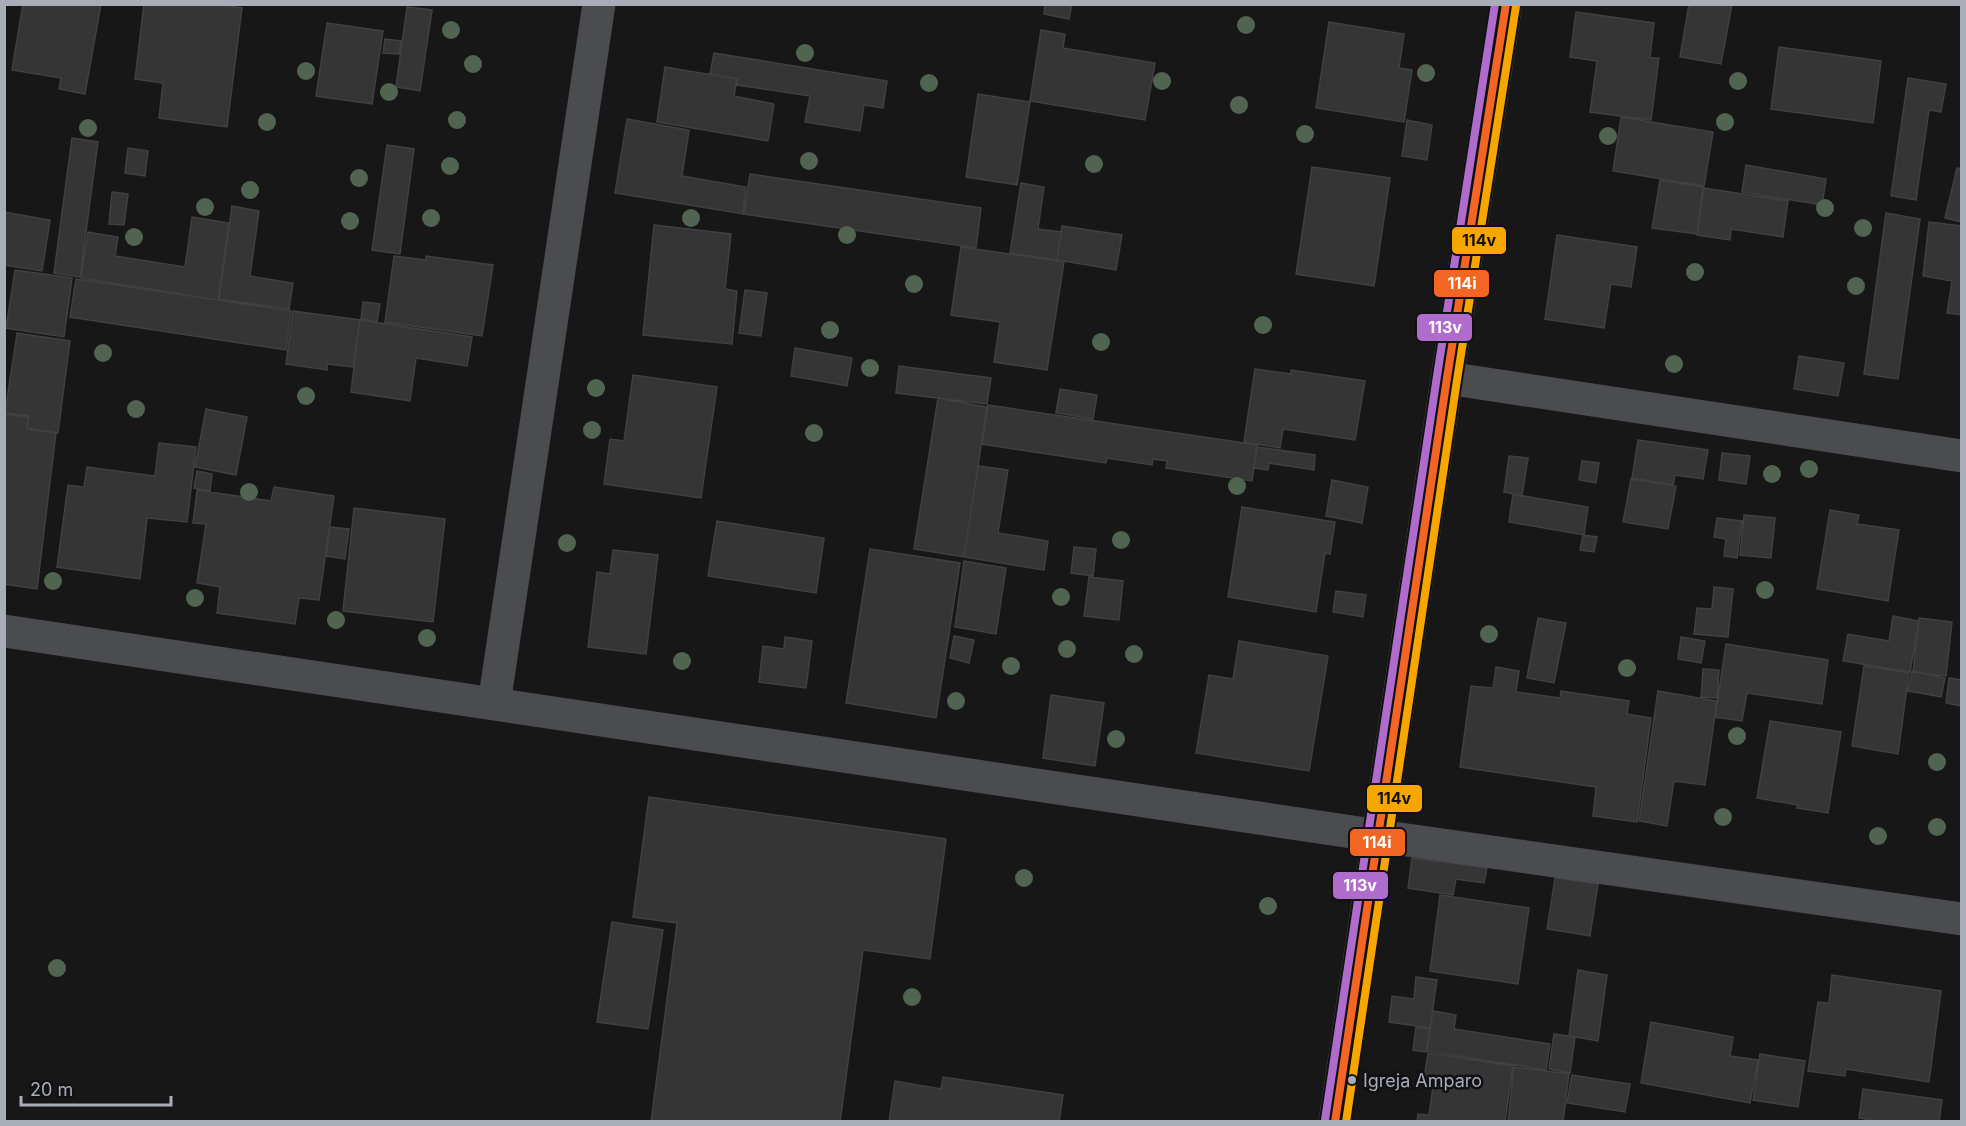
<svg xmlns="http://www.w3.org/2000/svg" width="1966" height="1126" font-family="Inter,sans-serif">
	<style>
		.building { fill: #353536; stroke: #3f4043; stroke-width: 1.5 }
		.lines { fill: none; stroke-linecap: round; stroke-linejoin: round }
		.minor { stroke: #4b4c50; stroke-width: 33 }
		.bus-1-casing { stroke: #111113; stroke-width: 12 }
		.bus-2-casing { stroke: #111113; stroke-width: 12 }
		.bus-3-casing { stroke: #111113; stroke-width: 12 }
		.bus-1 { stroke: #f26522; stroke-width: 8 }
		.bus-2 { stroke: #f7a600; stroke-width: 8 }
		.bus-3 { stroke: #b06ccc; stroke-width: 8 }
		.tree { fill: #506451 }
		.bus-dot { fill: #a8adb8; stroke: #111113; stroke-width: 2 }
		.labels { text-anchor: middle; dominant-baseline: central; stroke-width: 5; stroke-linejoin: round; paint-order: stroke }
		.bus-label { font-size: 18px; fill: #a8adb8; stroke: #111113; text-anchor: start }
		.line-badge { stroke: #111113; stroke-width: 2 }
		.badge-label { font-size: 16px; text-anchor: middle; font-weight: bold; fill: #fff }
		.pale-badge-label { font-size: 16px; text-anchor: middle; font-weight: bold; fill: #111 }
	</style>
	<rect width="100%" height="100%" fill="#171717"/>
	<!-- building -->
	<path class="building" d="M23 4H101L85 94 59 89 61 78 12 70Z
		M144 4H213L242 8 227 127 159 118 163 83 135 79Z
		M1045 4H1072L1069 19 1044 14Z
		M1689 4H1732L1721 64 1680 57Z
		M407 7 432 10 420 91 396 87Z
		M1576 12 1654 23 1650 58H1659L1651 120 1590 112 1597 61 1570 57Z
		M1329 22 1404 34 1399 68 1412 70 1404 122 1316 108Z
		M327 23 383 31 372 104 316 96Z
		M1041 30 1065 34 1063 48 1155 63 1145 120 1030 101Z
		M385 39 401 41 399 54 383 53Z
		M1779 47 1881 61 1873 123 1771 109Z
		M714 53 887 81 883 108 864 105 860 131 805 122 810 96 737 85 738 79 710 74Z
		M665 67 737 79 734 96 774 104 768 141 657 122Z
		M1908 78 1946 84 1941 112 1929 110 1916 200 1891 196Z
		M978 94 1030 102 1017 185 966 177Z
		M1621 117 1713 132 1704 186 1613 171Z
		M627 119 689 130 682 176 746 187 743 214 615 193Z
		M1407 120 1432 125 1427 160 1402 156Z
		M72 138 98 142 80 277 54 273Z
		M387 145 414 149 400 254 372 250Z
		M128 148 148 151 145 176 125 173Z
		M1746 165 1826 179 1822 205 1742 192Z
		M1312 167 1390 178 1374 286 1296 274Z
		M1957 168 1962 169V222L1945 218Z
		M750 174 981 208 976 248 744 214Z
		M1660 180 1703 187 1697 234 1652 228Z
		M1021 183 1044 187 1038 229 1061 232 1057 260 1010 253Z
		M1704 188 1788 201 1783 237 1731 229 1730 240 1697 235Z
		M112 192 128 194 124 225 109 224Z
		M232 206 259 211 250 276 293 283 289 309 219 299Z
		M4 212 50 220 42 271 4 265Z
		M1886 213 1920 219 1898 379 1864 374Z
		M192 217 229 223 218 300 81 278 88 232 118 237 115 256 185 267Z
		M1929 222 1962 226V315L1947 313 1952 281 1923 276Z
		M654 225 731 234 725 289 737 291 732 344 643 335Z
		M1062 226 1122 235 1116 270 1057 260Z
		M1557 235 1637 247 1631 287 1611 284 1604 328 1545 319Z
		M961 247 1064 262 1047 370 994 362 1000 322 951 315Z
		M394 256 426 260V256L493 265 482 336 385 322Z
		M15 270 72 278 64 337 6 328Z
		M76 279 291 311 286 350 70 317Z
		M745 290 767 293 761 336 739 333Z
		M363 302 380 304 377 322 361 319Z
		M293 311 360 320 353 367 327 364V370L286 364Z
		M360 320 472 337 467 366 416 358 410 401 351 392Z
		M17 333 70 341 58 433 27 428 29 416 5 413Z
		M795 348 852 358 847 386 791 376Z
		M1799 356 1844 363 1838 396 1794 389Z
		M899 366 991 378 987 404 896 393Z
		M1255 369 1291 374V370L1365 381 1355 440 1283 429 1280 448 1244 442Z
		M633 375 717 387 701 498 604 484 610 439 624 441Z
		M1060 389 1097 395 1093 419 1056 413Z
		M938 398 987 407 964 557 914 549Z
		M988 405 1257 445 1252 481 1166 468 1167 461 1153 459 1152 465 1107 458 1106 463 982 444Z
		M206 409 247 417 236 475 195 467Z
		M4 414 28 417 27 429 56 433 37 589 4 584Z
		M1638 440 1708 450 1703 479 1675 475 1673 485 1632 478Z
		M159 443 196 447 187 522 147 518 140 579 57 567 68 485 84 487 87 467 155 476Z
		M1257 447 1315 455 1314 470 1269 463 1268 470 1254 468Z
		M1722 453 1750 456 1746 484 1719 480Z
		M1509 456 1528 458 1522 496 1504 492Z
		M1582 461 1599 463 1596 483 1579 480Z
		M978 466 1008 470 998 533 1048 541 1044 570 964 557Z
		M197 471 212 474 210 491 194 488Z
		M1631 479 1676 486 1668 529 1623 522Z
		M1332 480 1368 487 1362 523 1326 516Z
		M274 487 334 496 319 600 299 598 295 624 217 613 220 587 197 583 206 524 193 523 197 490 271 501Z
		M1513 494 1588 507 1584 535 1509 522Z
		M1242 507 1335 522 1330 554 1325 553 1316 612 1228 597Z
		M354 508 445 519 433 622 343 611Z
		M1830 510 1859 515 1857 524 1899 530 1888 601 1817 589Z
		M1744 515 1775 518 1771 558 1740 555Z
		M1717 518 1742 521 1737 558 1724 556 1726 539 1714 537Z
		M717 521 824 538 816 593 708 576Z
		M330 527 349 529 345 559 326 556Z
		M1583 535 1597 537 1594 552 1580 550Z
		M1074 547 1096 549 1093 576 1071 573Z
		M870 549 960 563 936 718 846 703Z
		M613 550 658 555 646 654 588 647 597 572 610 574Z
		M964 561 1006 568 996 634 955 627Z
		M1089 577 1123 581 1119 620 1084 616Z
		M1714 587 1733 589 1728 637 1694 634 1697 608 1712 609Z
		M1336 591 1366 595 1363 617 1333 612Z
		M1893 616 1919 621 1910 672 1843 661 1848 634 1889 641Z
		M1538 618 1566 623 1554 683 1527 678Z
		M1919 618 1952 622 1946 676 1913 672Z
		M954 636 974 640 969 663 950 658Z
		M785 637 812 641 806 688 759 682 763 646 784 649Z
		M1681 637 1705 641 1701 663 1678 659Z
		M1239 641 1328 656 1309 771 1196 753 1209 675 1233 679Z
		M1726 644 1828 660 1822 704 1747 693 1742 721 1715 717Z
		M1864 666 1909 673 1898 754 1852 746Z
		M1496 667 1519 671 1516 692 1560 698 1561 691 1629 701 1627 714 1651 718 1637 822 1593 816 1596 787 1460 767 1471 686 1493 688Z
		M1703 669 1719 670 1717 698 1701 697Z
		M1912 671 1945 678 1941 697 1908 691Z
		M1949 678 1962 680V706L1946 703Z
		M1658 691 1717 701 1705 785 1674 781 1667 826 1639 821Z
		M1051 695 1104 703 1095 766 1043 758Z
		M1770 721 1841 732 1828 813 1797 808 1798 805 1757 798Z
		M649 797 946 839 930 959 863 950 840 1122H651L677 923 633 917Z
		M1412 858 1487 868 1484 883 1456 879 1453 895 1408 888Z
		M1555 878 1598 884 1590 936 1547 929Z
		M1440 895 1529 908 1518 984 1430 971Z
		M612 922 663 930 648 1029 597 1022Z
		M1578 970 1607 975 1598 1041 1569 1036Z
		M1832 975 1941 991 1929 1082 1846 1069 1845 1076 1808 1071 1818 1002 1829 1003Z
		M1416 977 1437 980 1430 1028 1389 1022 1392 996 1414 999Z
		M1433 1011 1456 1015 1454 1029 1550 1044 1546 1070 1427 1051Z
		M1651 1022 1733 1037 1730 1056 1758 1060 1750 1103 1641 1083Z
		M1416 1027 1430 1029 1426 1052 1413 1050Z
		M1554 1034 1575 1037 1570 1073 1549 1069Z
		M1428 1053 1513 1066 1505 1122H1417L1418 1114 1429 1115 1433 1086 1423 1085Z
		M1760 1054 1805 1061 1798 1107 1753 1100Z
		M1514 1067 1569 1074 1563 1122H1508Z
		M1572 1075 1630 1084 1625 1112 1567 1103Z
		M943 1077 1063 1095 1059 1122H889L895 1081 941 1089Z
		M1863 1089 1942 1100 1939 1122H1884L1859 1118Z"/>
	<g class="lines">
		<!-- minor -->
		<path class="minor" d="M1447 378 1962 456
			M4 631 1379 836 1962 919
			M494 704 599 4
			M1335 1122 1447 378 1506 4"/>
		<defs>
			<path id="bus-1" d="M1335 1122 1447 378 1506 4"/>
			<path id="bus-2" d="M1346 1122 1457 380 1516 6"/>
			<path id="bus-3" d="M1325 1120 1437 376 1495 4"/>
		</defs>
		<!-- bus-1 casing -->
		<use href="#bus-1" class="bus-1-casing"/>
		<!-- bus-2 casing -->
		<use href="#bus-2" class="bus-2-casing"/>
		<!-- bus-3 casing -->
		<use href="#bus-3" class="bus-3-casing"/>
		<!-- bus-1 -->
		<use href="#bus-1" class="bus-1"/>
		<!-- bus-2 -->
		<use href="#bus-2" class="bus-2"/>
		<!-- bus-3 -->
		<use href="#bus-3" class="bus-3"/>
	</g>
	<!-- trees -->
	<g class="tree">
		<circle cx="1246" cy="25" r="9"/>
		<circle cx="451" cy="30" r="9"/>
		<circle cx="805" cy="53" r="9"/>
		<circle cx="473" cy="64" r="9"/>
		<circle cx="306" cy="71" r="9"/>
		<circle cx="1426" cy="73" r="9"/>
		<circle cx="1162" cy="81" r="9"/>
		<circle cx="1738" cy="81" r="9"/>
		<circle cx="929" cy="83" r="9"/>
		<circle cx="389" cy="92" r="9"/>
		<circle cx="1239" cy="105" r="9"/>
		<circle cx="457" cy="120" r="9"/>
		<circle cx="267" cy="122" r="9"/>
		<circle cx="1725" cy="122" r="9"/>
		<circle cx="88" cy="128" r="9"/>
		<circle cx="1305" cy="134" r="9"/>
		<circle cx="1608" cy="136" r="9"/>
		<circle cx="809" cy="161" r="9"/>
		<circle cx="1094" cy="164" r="9"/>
		<circle cx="450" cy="166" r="9"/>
		<circle cx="359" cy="178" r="9"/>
		<circle cx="250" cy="190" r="9"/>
		<circle cx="205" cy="207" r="9"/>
		<circle cx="1825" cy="208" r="9"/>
		<circle cx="431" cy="218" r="9"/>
		<circle cx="691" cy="218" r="9"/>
		<circle cx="350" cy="221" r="9"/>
		<circle cx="1863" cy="228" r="9"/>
		<circle cx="847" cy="235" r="9"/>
		<circle cx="134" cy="237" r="9"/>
		<circle cx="1695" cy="272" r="9"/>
		<circle cx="914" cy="284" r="9"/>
		<circle cx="1856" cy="286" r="9"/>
		<circle cx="1263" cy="325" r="9"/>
		<circle cx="830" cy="330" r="9"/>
		<circle cx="1101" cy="342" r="9"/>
		<circle cx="103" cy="353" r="9"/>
		<circle cx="1674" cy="364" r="9"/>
		<circle cx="870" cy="368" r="9"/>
		<circle cx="596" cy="388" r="9"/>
		<circle cx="306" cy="396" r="9"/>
		<circle cx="136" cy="409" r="9"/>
		<circle cx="592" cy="430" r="9"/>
		<circle cx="814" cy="433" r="9"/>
		<circle cx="1809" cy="469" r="9"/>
		<circle cx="1772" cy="474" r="9"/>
		<circle cx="1237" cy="486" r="9"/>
		<circle cx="249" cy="492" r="9"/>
		<circle cx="1121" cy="540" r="9"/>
		<circle cx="567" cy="543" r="9"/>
		<circle cx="53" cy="581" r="9"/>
		<circle cx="1765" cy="590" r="9"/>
		<circle cx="1061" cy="597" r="9"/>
		<circle cx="195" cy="598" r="9"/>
		<circle cx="336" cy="620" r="9"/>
		<circle cx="1489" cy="634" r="9"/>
		<circle cx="427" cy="638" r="9"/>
		<circle cx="1067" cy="649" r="9"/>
		<circle cx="1134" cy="654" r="9"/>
		<circle cx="682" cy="661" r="9"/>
		<circle cx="1011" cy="666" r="9"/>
		<circle cx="1627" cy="668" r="9"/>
		<circle cx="956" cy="701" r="9"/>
		<circle cx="1737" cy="736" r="9"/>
		<circle cx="1116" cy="739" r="9"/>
		<circle cx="1937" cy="762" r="9"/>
		<circle cx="1723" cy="817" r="9"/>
		<circle cx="1937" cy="827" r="9"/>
		<circle cx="1878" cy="836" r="9"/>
		<circle cx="1024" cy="878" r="9"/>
		<circle cx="1268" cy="906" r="9"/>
		<circle cx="57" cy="968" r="9"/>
		<circle cx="912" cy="997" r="9"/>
	</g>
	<!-- markers -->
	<circle class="bus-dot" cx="1352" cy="1080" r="5"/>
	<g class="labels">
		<!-- bus labels -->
		<g class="bus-label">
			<text x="1363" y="1080">Igreja Amparo</text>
		</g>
	</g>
	<g class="line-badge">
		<rect x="1451" y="226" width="56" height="29" rx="6" fill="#f7a600"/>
		<rect x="1433" y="269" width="57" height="29" rx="6" fill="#f26522"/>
		<rect x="1416" y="313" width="57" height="29" rx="6" fill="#b06ccc"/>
		<rect x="1366" y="784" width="57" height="29" rx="6" fill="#f7a600"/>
		<rect x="1349" y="828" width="57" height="29" rx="6" fill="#f26522"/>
		<rect x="1332" y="871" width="57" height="29" rx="6" fill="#b06ccc"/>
	</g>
	<g class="badge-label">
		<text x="1462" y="289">114i</text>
		<text x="1445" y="333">113v</text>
		<text x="1377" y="848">114i</text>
		<text x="1360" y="891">113v</text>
	</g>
	<g class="pale-badge-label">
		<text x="1479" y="246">114v</text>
		<text x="1394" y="804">114v</text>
	</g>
	<!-- border -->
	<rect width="1966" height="1126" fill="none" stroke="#a8adb8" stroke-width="12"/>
	<!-- scale -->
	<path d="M21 1096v9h150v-9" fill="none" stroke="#a8adb8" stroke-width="3"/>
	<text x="30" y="1096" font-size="18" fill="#a8adb8" stroke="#111113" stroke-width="4.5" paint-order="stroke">20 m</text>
</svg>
